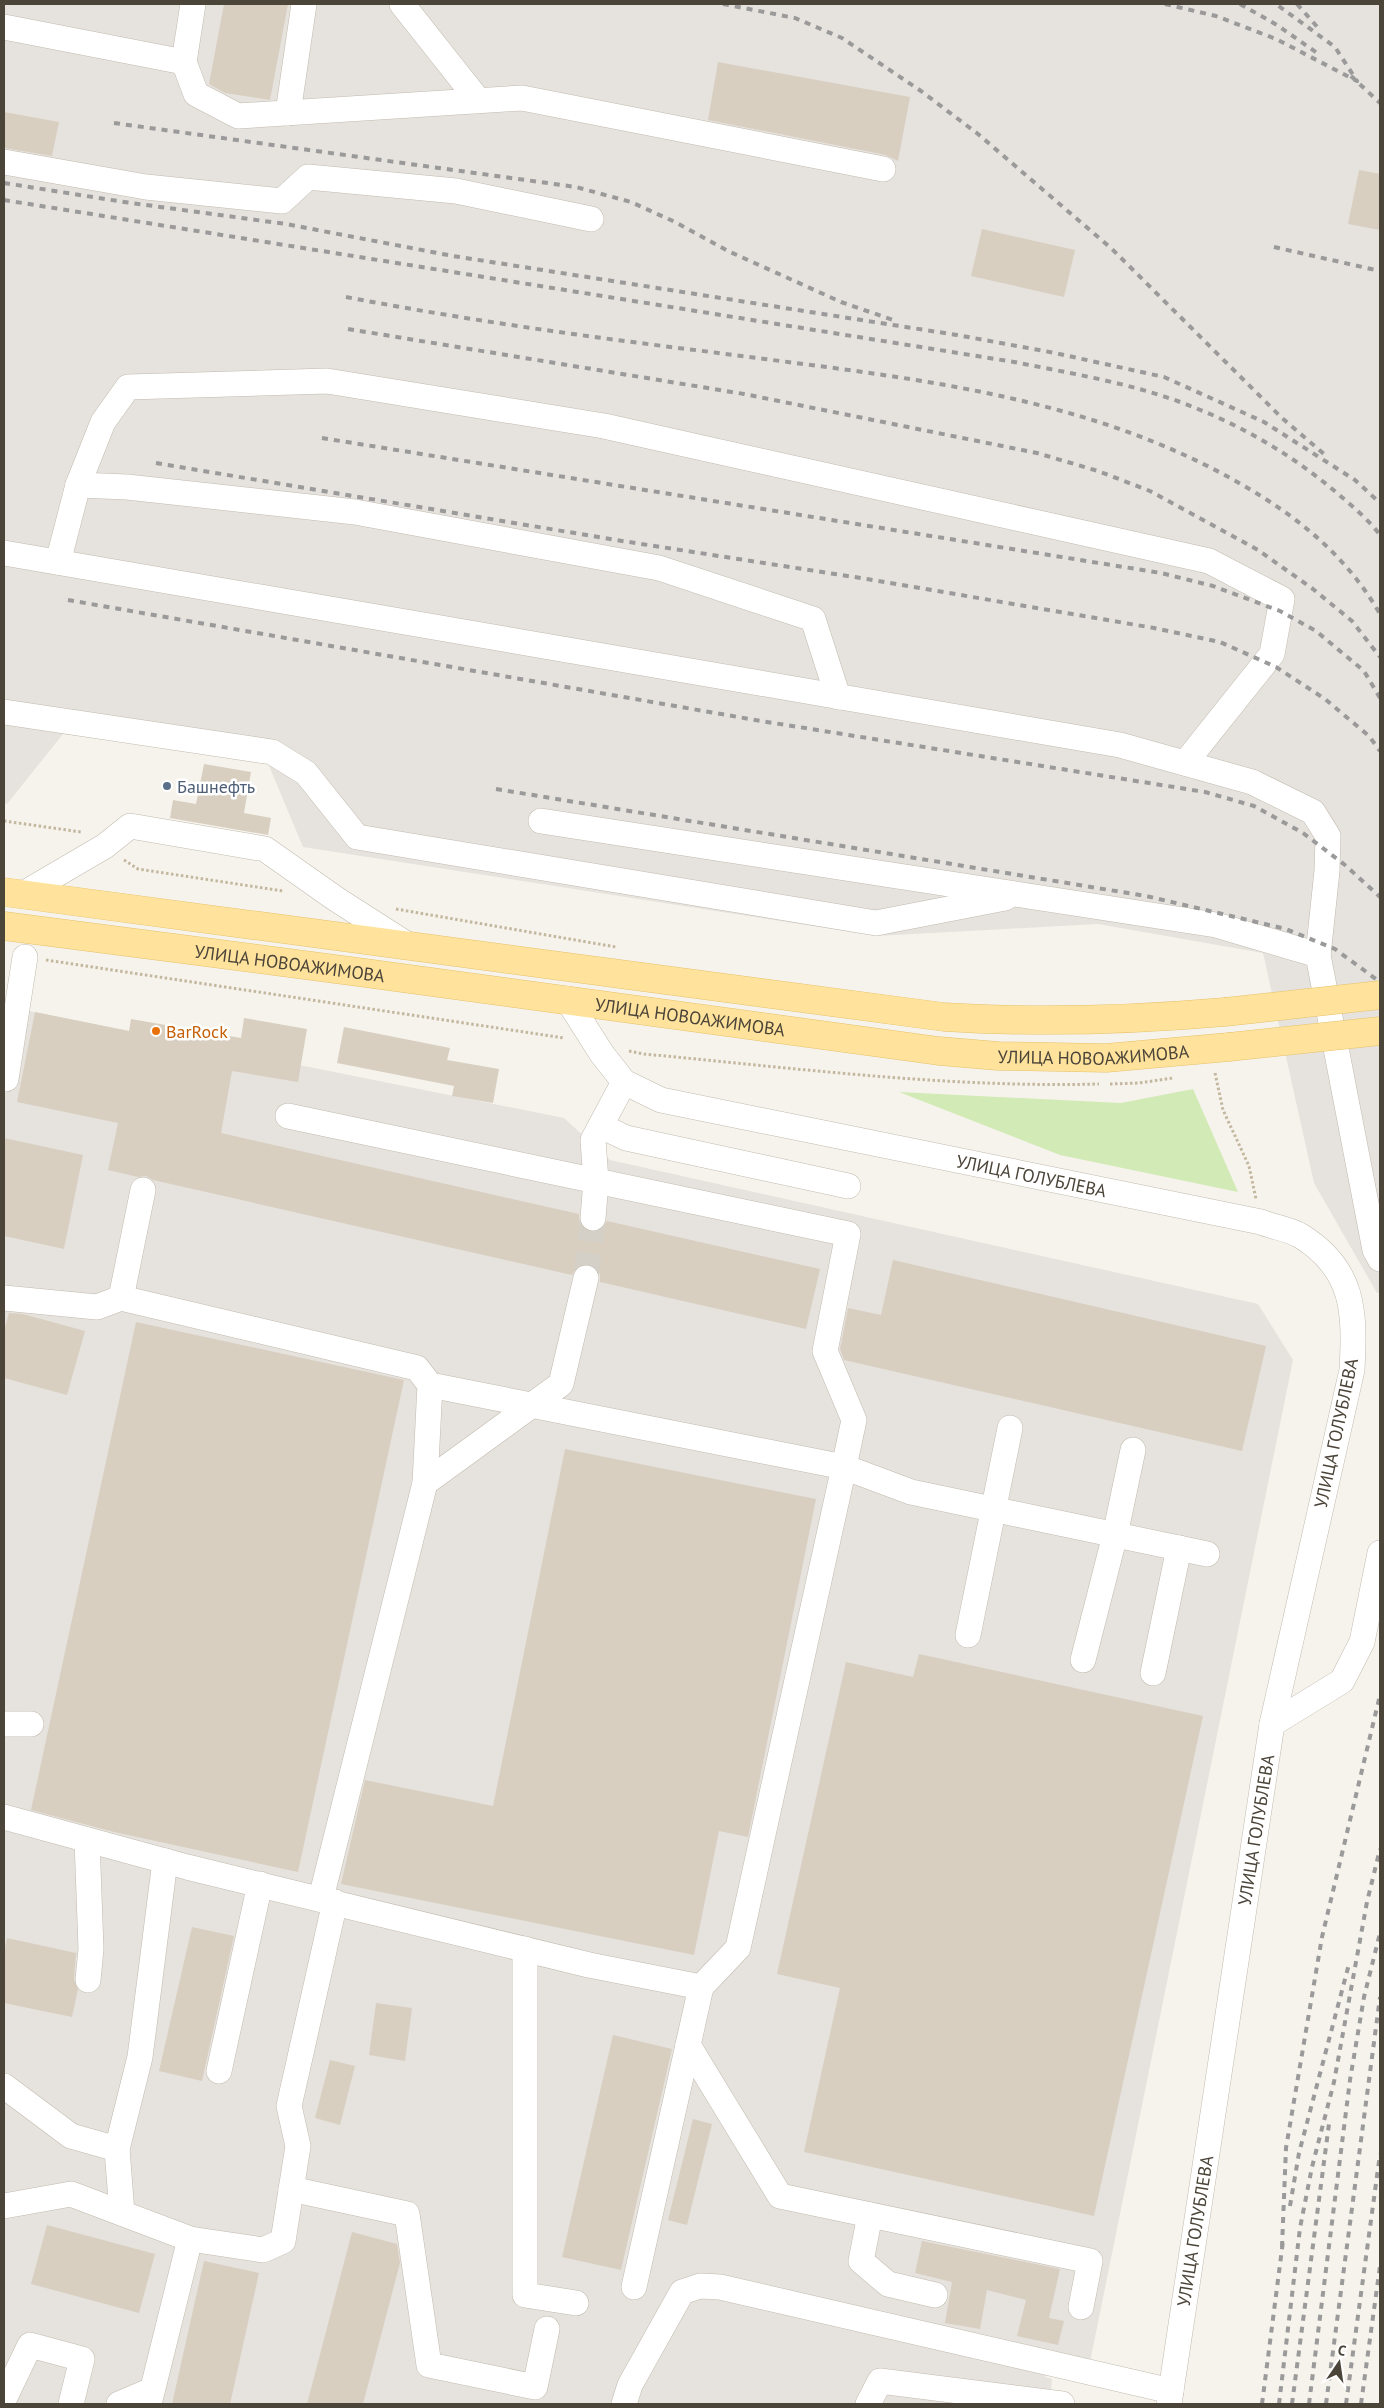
<svg xmlns="http://www.w3.org/2000/svg" width="1384" height="2408" font-family="'PT Sans',sans-serif">
	<style>
		.industrial { fill: #e6e2dd }
		.green { fill: #d2eab5 }
		.building { fill: #d8cfc1 }
		.lines { fill: none; stroke-linecap: round; stroke-linejoin: round }
		.minor-tunnel { stroke: #d4d0c8; stroke-width: 25; stroke-dasharray: 25 12; stroke-linecap: butt }
		.minor-casing { stroke: #c2bbae; stroke-width: 26 }
		.major-casing { stroke: #e6c16a; stroke-width: 29 }
		.path { stroke: #c4b79f; stroke-width: 3; stroke-dasharray: 2.5 2.5; stroke-linecap: butt }
		.minor { stroke: #fff; stroke-width: 25 }
		.major { stroke: #ffe39c; stroke-width: 28 }
		.rail { stroke: #9a9a9a; stroke-width: 4; stroke-dasharray: 6 6; stroke-linecap: butt }
		.major-bridge-casing { stroke: #e6c16a; stroke-width: 29; stroke-linecap: butt }
		.major-bridge { stroke: #ffe39c; stroke-width: 28 }
		.service-dot { fill: #5c6f8a; stroke: #fff; stroke-width: 2 }
		.food-dot { fill: #e8710a; stroke: #fff; stroke-width: 2 }
		.labels { text-anchor: middle; dominant-baseline: central; stroke-width: 5; stroke-linejoin: round; paint-order: stroke }
		.service-label { font-size: 18px; fill: #4e5e75; stroke: #fff; text-anchor: start }
		.street-label { font-size: 18px; fill: #4b4439; stroke: #fff }
		.food-label { font-size: 18px; fill: #c56008; stroke: #fff; text-anchor: start }
	</style>
	<rect width="100%" height="100%" fill="#f6f3ec"/>
	<!-- industrial -->
	<path class="industrial" d="M4 4H1380V1293H1377L1314 1183 1263 953 1098 924 877 936 303 847 267 761 63 734 7 804 4 803Z
		M4 1006 564 1118 610 1160 1258 1304 1293 1360 1090 2362 1050 2355 1045 2377 1052 2379 1050 2404H4Z"/>
	<!-- green -->
	<path class="green" d="M1193 1089 1238 1192 1060 1155 899 1092 1121 1103Z"/>
	<!-- building -->
	<path class="building" d="M224 4H288L270 100 225 93 209 84Z
		M718 62 910 97 898 161 886 155 708 120Z
		M4 112 59 122 52 156 4 148Z
		M1359 170 1380 174V230L1348 224Z
		M982 229 1075 250 1064 297 971 276Z
		M204 764 251 772 244 813 271 818 268 835 170 818 173 800 196 804Z
		M35 1012 129 1031 131 1019 241 1038 244 1018 307 1029 298 1082 232 1071 221 1133 579 1214 580 1225 591 1232 600 1231 607 1221 820 1269 806 1329 600 1282V1274L596 1268 589 1264 576 1268 572 1275 153 1180 146 1176 138 1177 108 1170 118 1123 17 1102Z
		M344 1027 450 1048 447 1060 499 1069 493 1103 452 1096 454 1086 337 1063Z
		M4 1138 83 1155 64 1249 4 1236Z
		M893 1260 1266 1346 1242 1451 844 1360 840 1349 848 1308 881 1315Z
		M9 1313 23 1314 85 1331 67 1395 4 1378V1331Z
		M136 1322 404 1380 298 1872 114 1832 31 1810Z
		M565 1449 816 1499 748 1837 719 1831 694 1955 341 1884 365 1780 493 1806Z
		M919 1654 1203 1716 1094 2216 804 2152 840 1988 777 1974 846 1662 913 1677Z
		M192 1927 234 1936 202 2081 159 2071Z
		M7 1938 76 1953 74 1979 78 1989 72 2017 4 2003V1952Z
		M376 2003 412 2008 405 2061 369 2055Z
		M613 2035 672 2049 621 2270 562 2257Z
		M330 2060 355 2066 340 2125 315 2118Z
		M693 2119 712 2124 687 2225 668 2220Z
		M47 2225 155 2254 139 2313 31 2284Z
		M352 2232 397 2244 400 2263 363 2404H307Z
		M922 2241 1060 2269 1049 2318 1064 2321 1058 2345 1017 2336 1026 2300 987 2290 980 2329 945 2323 952 2282 915 2273Z
		M204 2261 259 2273 230 2404H172Z"/>
	<g class="lines">
		<!-- minor-tunnel -->
		<path class="minor-tunnel" d="M586 1278 593 1218"/>
		<defs>
			<g id="minor">
				<path d="M193 4 184 62 196 94 238 116 522 98 883 169"/>
				<path d="M402 4 478 100"/>
				<path d="M4 27 184 62"/>
				<path d="M288 113 304 4"/>
				<path d="M4 162 146 187 282 201 308 177 456 191 591 219"/>
				<path d="M78 485 127 487 355 512 659 568 813 619 838 697"/>
				<path d="M4 553 1120 745 1252 782 1313 812 1328 836 1327 871 1318 955"/>
				<path d="M58 562 78 485 103 422 128 387 327 381 604 426 1209 561 1282 599 1272 654 1185 763"/>
				<path d="M4 712 272 752 306 773 357 837 876 923 1005 898"/>
				<path d="M541 821 1216 925 1318 955 1375 1250 1380 1259"/>
				<path d="M23 894 105 846 130 826 265 849 336 899 411 947"/>
				<path id="s1" d="M567 999 602 1054 624 1082 661 1100 1261 1222C1273 1227 1289 1229 1301 1236 1355 1270 1355 1312 1352 1370L1272 1724 1169 2404"/>
				<path d="M6 1079 25 957"/>
				<path d="M288 1116 848 1234 825 1351 854 1420 844 1467 911 1492 1207 1554"/>
				<path d="M601 1126 626 1138 848 1186"/>
				<path d="M593 1218 596 1181 593 1140 624 1082"/>
				<path d="M4 1298 97 1307 121 1298 143 1190"/>
				<path d="M425 1483 430 1385"/>
				<path d="M968 1635 1010 1428"/>
				<path d="M1083 1660 1115 1535 1133 1450"/>
				<path d="M1153 1673 1179 1548"/>
				<path d="M4 1724H31"/>
				<path d="M1272 1724 1342 1681 1362 1642 1380 1553"/>
				<path d="M4 1817 187 1867 589 1965 701 1987 738 1948 844 1467 430 1385 417 1368 121 1298"/>
				<path d="M87 1840 91 1949 88 1980"/>
				<path d="M321 1898 425 1483 561 1384 586 1278"/>
				<path d="M525 1949V2295L576 2303"/>
				<path d="M688 2045 780 2196 1090 2261 1081 2307"/>
				<path d="M219 2071 260 1884"/>
				<path d="M4 2086 71 2136 117 2149 140 2057 165 1861"/>
				<path d="M117 2149 122 2213"/>
				<path d="M291 2189 407 2214 429 2365 535 2387 547 2329"/>
				<path d="M4 2206 71 2194 190 2239"/>
				<path d="M870 2215 861 2261 888 2284 935 2295"/>
				<path d="M634 2287 701 1987"/>
				<path d="M4 2399 30 2345 82 2359 71 2404"/>
				<path d="M119 2404 152 2390"/>
				<path d="M149 2404 190 2239 263 2250 283 2241 298 2146 289 2106 335 1902"/>
				<path d="M624 2404 630 2385 682 2292 700 2286 720 2287 1171 2391"/>
				<path d="M868 2404 880 2381 1062 2404"/>
			</g>
			<g id="major">
				<path d="M4 892 944 1017C1038 1023 1131 1020 1225 1012"/>
				<path id="s2" d="M4 926C316 966 627 1007 939 1051L998 1056 1106 1058 1229 1047"/>
			</g>
		</defs>
		<!-- minor casing -->
		<use href="#minor" class="minor-casing"/>
		<!-- major casing -->
		<use href="#major" class="major-casing"/>
		<!-- path -->
		<path class="path" d="M4 821 81 832
			M124 860 138 869 283 891
			M396 909 616 947
			M46 960 564 1038
			M629 1051 644 1054C795 1068 947 1088 1099 1084
			M1215 1073 1223 1110 1249 1166 1256 1199
			M1110 1084 1139 1083 1173 1078"/>
		<!-- minor -->
		<use href="#minor" class="minor"/>
		<!-- major -->
		<use href="#major" class="major"/>
		<!-- rail -->
		<path class="rail" d="M723 4 795 18 842 38 921 91 978 134 1112 249 1282 418 1324 454
			M1165 4 1216 16 1276 39 1357 81 1335 47 1276 4
			M1240 4 1277 25 1320 55
			M1297 4 1320 30
			M1351 76 1380 103
			M114 123 576 187 631 202 675 222 728 251 841 302 896 321
			M4 183 124 202 286 224 453 256 957 335 1055 353 1164 377 1264 422 1355 480 1380 503
			M4 200 1014 362C1075 374 1141 385 1198 409 1248 429 1296 458 1337 493 1352 506 1368 519 1380 535
			M1274 247 1380 271
			M346 297C466 320 589 337 711 352 889 376 1079 391 1239 483 1297 516 1346 555 1380 614
			M348 329 744 394 1037 453 1098 471 1150 491 1258 550 1313 589 1352 621 1380 657
			M322 438 1161 573 1213 586 1280 611 1316 631 1364 671 1380 698
			M156 463 616 540 867 579 1154 628 1220 642 1276 667 1325 699 1369 736 1380 751
			M68 600 761 721 1205 792 1254 806 1303 833 1345 865 1380 897
			M496 789 1146 896 1286 929 1335 949 1380 982
			M1290 2206 1299 2153 1349 1964
			M1282 2247 1286 2148 1322 1937 1380 1695
			M1262 2404 1283 2241
			M1279 2404 1300 2228 1312 2167 1334 2082 1367 1902 1380 1849
			M1292 2404 1329 2124
			M1309 2404 1350 2080 1364 1997 1380 1933
			M1326 2404 1380 1997
			M1346 2404 1380 2154
			M1361 2404 1380 2266"/>
		<defs>
			<path id="major-bridge" d="M1225 1012 1380 995
				M1229 1047 1380 1031"/>
		</defs>
		<!-- major-bridge casing -->
		<use href="#major-bridge" class="major-bridge-casing"/>
		<!-- major-bridge -->
		<use href="#major-bridge" class="major-bridge"/>
	</g>
	<!-- markers -->
	<circle class="service-dot" cx="167" cy="786" r="5"/>
	<circle class="food-dot" cx="156" cy="1031" r="5"/>
	<g class="labels">
		<!-- service labels -->
		<g class="service-label">
			<text x="177" y="786">Башнефть</text>
		</g>
		<!-- street labels -->
		<g class="street-label">
			<text stroke="none"><textPath href="#s2" startOffset="288">УЛИЦА НОВОАЖИМОВА</textPath></text>
			<text stroke="none"><textPath href="#s2" startOffset="692">УЛИЦА НОВОАЖИМОВА</textPath></text>
			<text stroke="none"><textPath href="#s2" startOffset="1098">УЛИЦА НОВОАЖИМОВА</textPath></text>
			<text stroke="none"><textPath href="#s1" startOffset="520">УЛИЦА ГОЛУБЛЕВА</textPath></text>
			<text transform="translate(1336 1433) rotate(-78)">УЛИЦА ГОЛУБЛЕВА</text>
			<text transform="translate(1256 1830) rotate(-81)">УЛИЦА ГОЛУБЛЕВА</text>
			<text transform="translate(1195 2231) rotate(-81)">УЛИЦА ГОЛУБЛЕВА</text>
		</g>
		<!-- food labels -->
		<g class="food-label">
			<text x="166" y="1031">BarRock</text>
		</g>
	</g>
	<!-- border -->
	<rect width="1384" height="2408" fill="none" stroke="#4b4439" stroke-width="10"/>
	<!-- north arrow -->
	<g transform="translate(1339 2363) rotate(13)" stroke="#ffffff" stroke-width="4" paint-order="stroke">
	<path d="M0-4L9 19L0 12L-9 19Z" fill="#4b4439"/>
	<text y="-8" font-size="14" font-weight="bold" text-anchor="middle" fill="#4b4439">С</text>
	</g>
</svg>
